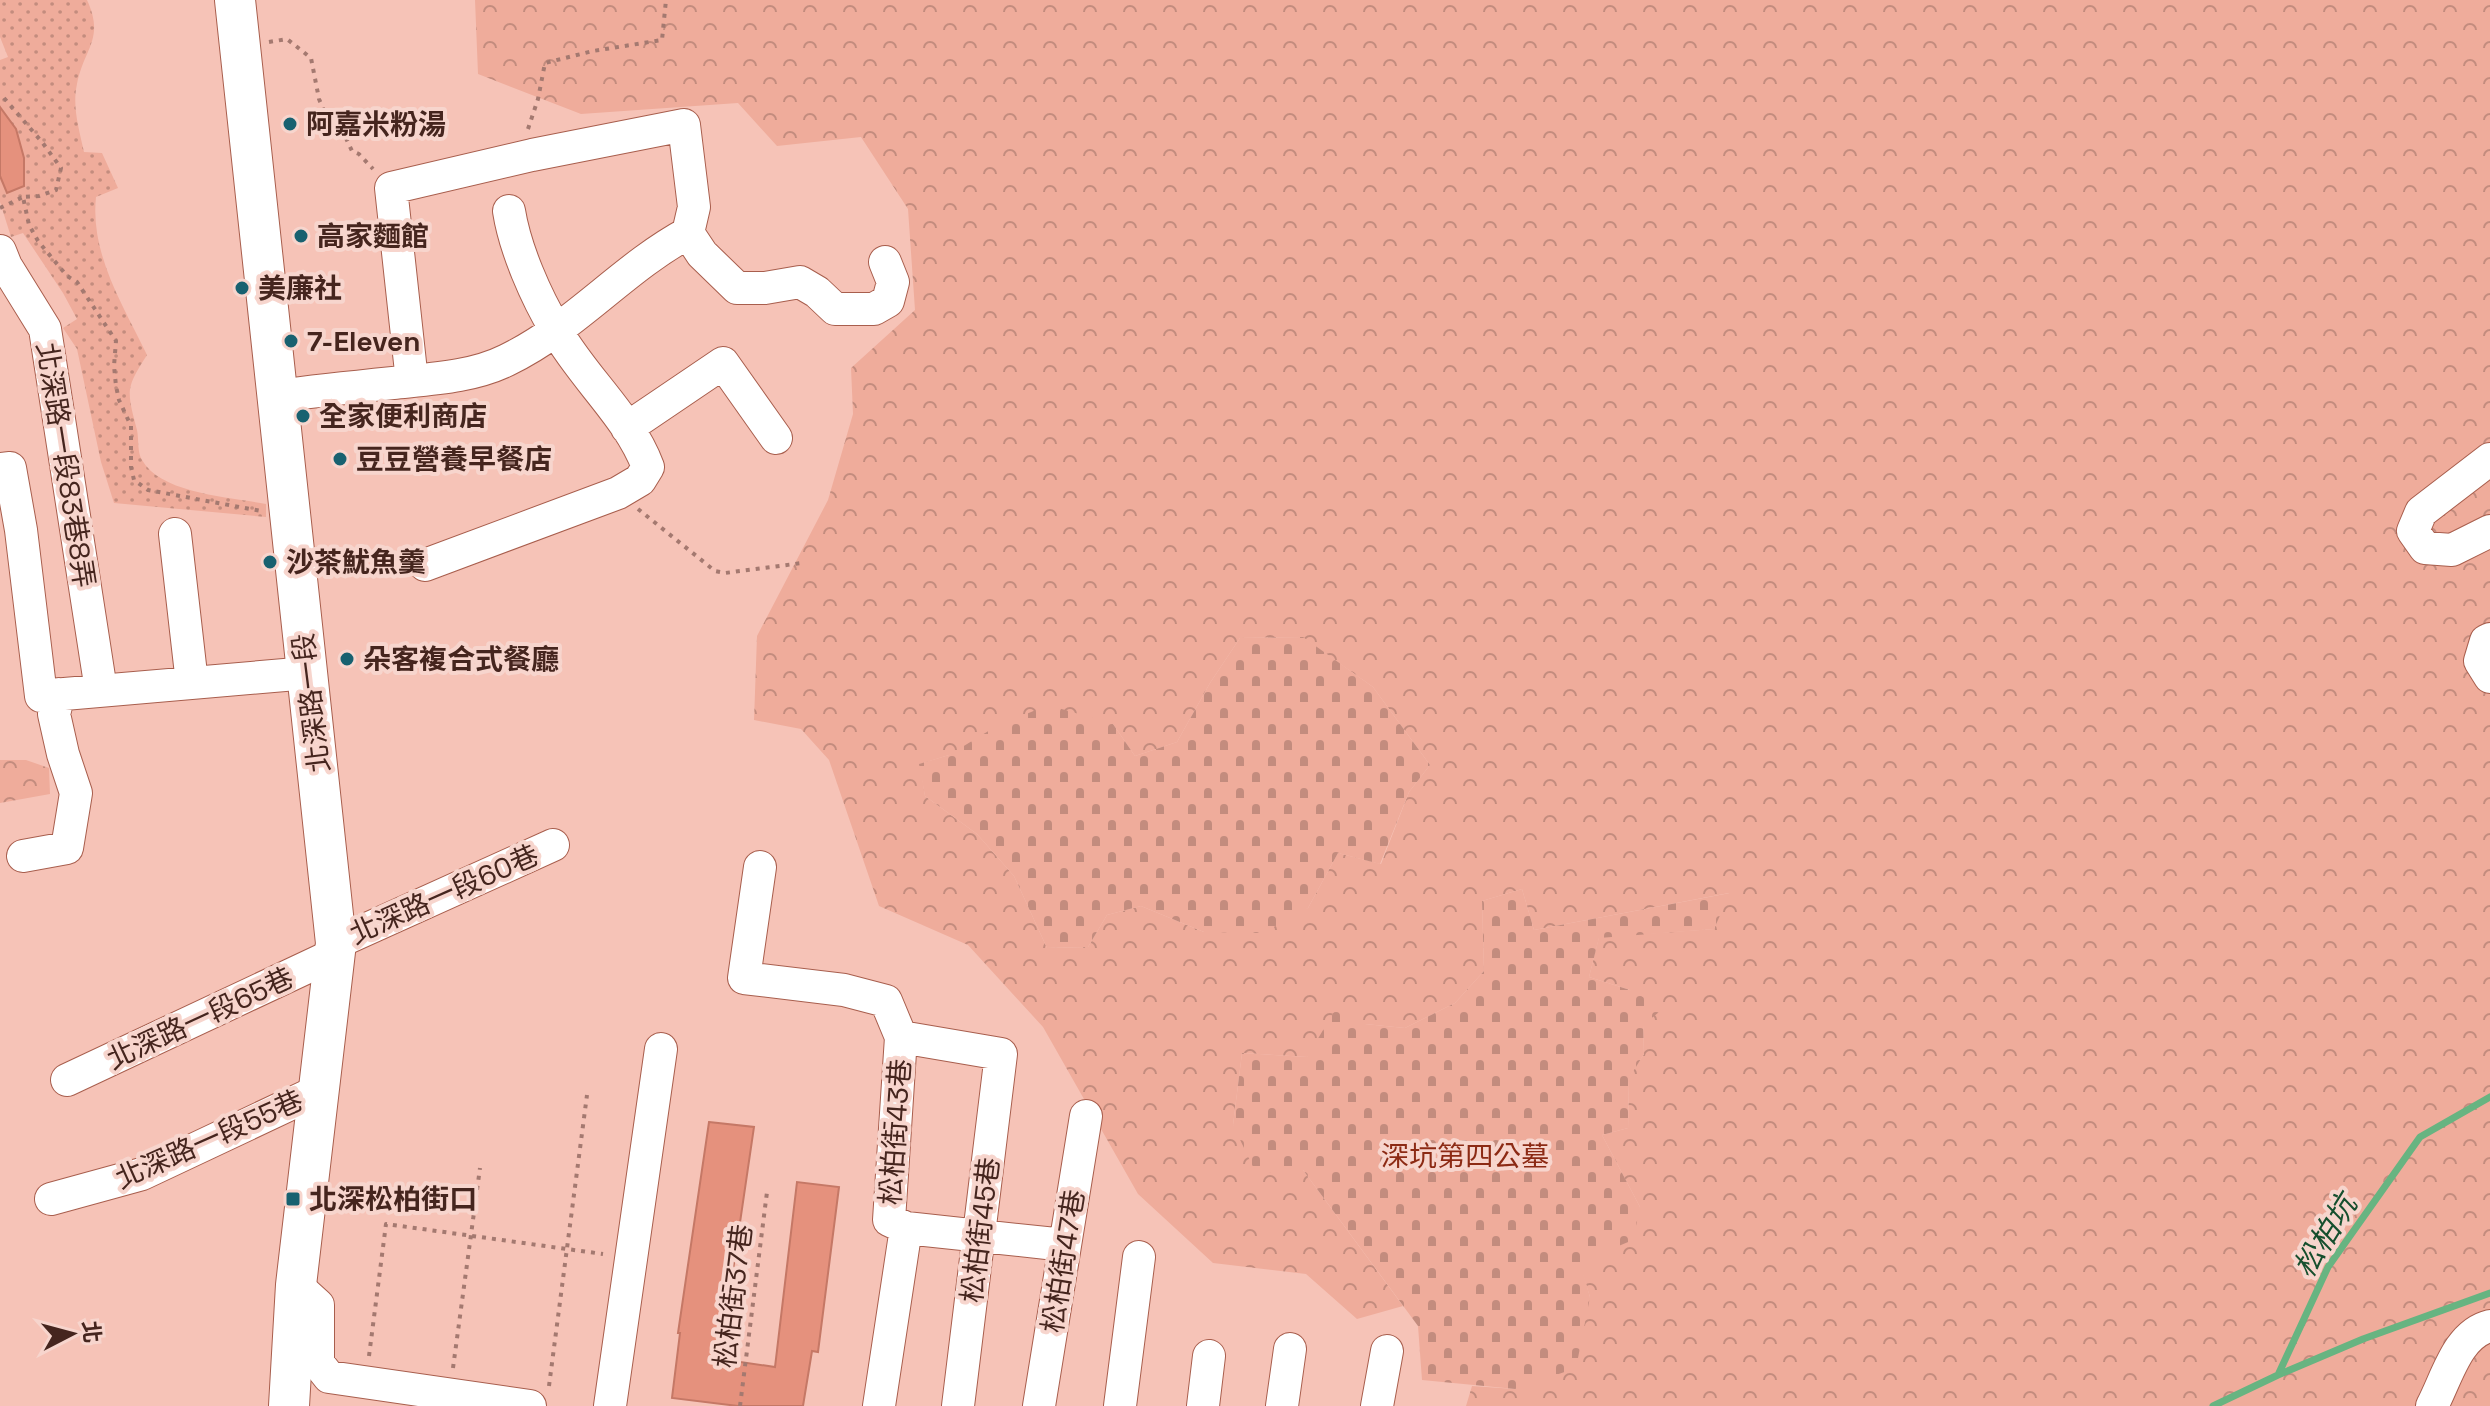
<svg xmlns="http://www.w3.org/2000/svg" width="2490" height="1406" font-family="'Space Grotesk','Noto Sans TC',sans-serif">
	<style>
		.forest { fill: url(#forest-crowns); fill-rule: evenodd }
		.cemetery { fill: url(#cemetery-stones) }
		.park { fill: url(#park-dots) }
		.lines { fill: none; stroke-linecap: round; stroke-linejoin: round }
		.stream { stroke: #67b481; stroke-width: 7 }
		.building { fill: #e5917d; stroke: #c57866; stroke-width: 2 }
		.minor-casing { stroke: #a85e4d; stroke-width: 34 }
		.major-casing { stroke: #a85e4d; stroke-width: 42 }
		.path { stroke: #a47970; stroke-width: 4; stroke-dasharray: 4 6; stroke-linecap: butt }
		.minor { stroke: #fff; stroke-width: 32 }
		.major { stroke: #fff; stroke-width: 40 }
		.poi-dot { fill: #186170; stroke: #f7d5cd; stroke-width: 3 }
		.labels { text-anchor: middle; dominant-baseline: central; stroke-width: 8; stroke-linejoin: round; paint-order: stroke }
		.poi-label { font-size: 28px; font-weight: bold; fill: #45251e; stroke: #f7d5cd; text-anchor: start }
		.street-label { font-size: 28px; fill: #45251e; stroke: #f7d5cd }
		.park-label { font-size: 28px; fill: #8c2a14; stroke: #f7d5cd }
		.water-label { font-size: 30px; font-style: italic; fill: #164f2e; stroke: #f7d5cd }
	</style>
	<defs>
		<pattern id="forest-crowns" width="20" height="18" patternUnits="userSpaceOnUse" patternTransform="scale(2)"><rect width="20" height="18" fill="#efac9b"/><path d="M2 6a3 3 0 1 1 6 0M12 15a3 3 0 1 1 6 0" fill="none" stroke="#c38c7e"/></pattern>
		<pattern id="cemetery-stones" width="16" height="16" patternUnits="userSpaceOnUse" patternTransform="scale(2)"><rect width="16" height="16" fill="#efac9b"/><path d="M2 7V4a2 2 0 0 1 4 0v3zM10 15v-3a2 2 0 0 1 4 0v3z" fill="#c38c7e"/></pattern>
		<pattern id="park-dots" width="8" height="8" patternUnits="userSpaceOnUse" patternTransform="scale(2)"><rect width="8" height="8" fill="#efac9b"/><path d="M2 2h.1M6 6h.1" fill="none" stroke="#c38c7e" stroke-width="1.8" stroke-linecap="round"/></pattern>
	</defs>
	<rect width="100%" height="100%" fill="#f6c3b7"/>
	<!-- forest -->
	<path class="forest" d="M475 0H2490V1406H1466L1472 1386 1515 1389 1590 1297 1579 1262 1640 1207 1602 1135 1628 1128 1629 1077 1644 1054 1643 1025 1630 990 1589 977 1599 937 1714 929 1729 893 1534 930 1522 889 1482 901 1484 971 1455 1003 1405 1028 1365 1024 1307 1057 1242 1053 1233 1125 1303 1170 1403 1306 1357 1319 1306 1274 1213 1263 1138 1194 1043 1027 968 945 879 906 829 760 801 729 754 720 757 636 828 500 853 414 851 368 915 310 908 209 861 137 777 146 738 103 581 114 478 74ZM1302 637 1373 687 1430 765 1409 792 1381 864 1338 853 1308 908 1204 932 1141 906 1107 915 1088 947 1047 948 1014 876 977 834 925 796 920 764 949 755 1113 724 1135 756 1177 742 1210 683 1240 638Z
		M0 760H26L49 768 50 794 0 803Z"/>
	<!-- cemetery -->
	<path class="cemetery" d="M1303 637 1373 687 1430 765 1409 792 1380 864 1338 853 1308 908 1263 933 1204 932 1141 906 1107 915 1088 947 1047 948 1014 876 977 834 925 796 919 764 949 755 995 727 1048 705 1113 724 1135 756 1177 742 1210 683 1240 638Z
		M1522 889 1534 930 1730 893 1714 929 1599 938 1589 977 1630 990 1664 1008 1643 1025 1644 1054 1629 1078 1628 1128 1602 1135 1640 1207 1633 1240 1580 1262 1590 1297 1576 1368 1515 1389 1422 1380 1418 1326 1303 1170 1256 1173 1233 1125 1242 1053 1307 1057 1338 1005 1365 1024 1405 1028 1455 1003 1484 971 1482 901Z"/>
	<!-- park -->
	<path class="park" d="M0 0H87C105 39 84 48 77 84 72 107 79 129 84 152L102 153 118 188 96 197C90 254 123 305 147 355 125 389 127 391 137 430 139 439 137 452 142 460 161 494 231 497 266 504V517L114 503 101 462 77 349 63 328 77 319 63 293 23 233 11 237 0 202V60L8 57 0 37Z"/>
	<g class="lines">
		<!-- stream -->
		<path class="stream" d="M2278 1375 2363 1339 2490 1293
			M2213 1406 2278 1375 2328 1267 2420 1137 2490 1097"/>
	</g>
	<!-- building -->
	<path class="building" d="M0 107 16 129 24 158V186L7 193 0 176Z
		M709 1122 754 1127 720 1359 775 1367 797 1182 839 1187 818 1352 812 1351 803 1406H738L672 1398 680 1333H678Z"/>
	<g class="lines">
		<defs>
			<path id="minor" d="M0 251 6 266 45 329 101 690
				M412 381 391 188 532 155 684 125 694 207 688 233
				M277 396C316 391 354 387 393 383 431 379 473 377 507 360 575 327 623 268 688 233L702 254 737 288H765L800 282 817 292 835 309H874L888 301 893 282 885 262
				M627 428 723 363 776 438
				M2490 459 2421 512 2413 531 2425 548 2452 550 2490 531
				M0 469 10 468 21 530 41 696 308 673
				M175 534 192 683
				M425 565 618 493 640 480 648 467C629 416 583 378 556 330 536 297 515 249 509 211
				M2490 639 2486 641 2480 661 2490 677
				M23 856 67 848 76 793 63 754 54 714 59 694
				M760 867 744 978 844 990 886 1001 901 1037 889 1220 906 1228 879 1406
				M336 943 553 845
				M901 1037 1001 1054 958 1406
				M67 1080 333 955
				M51 1199 142 1174 320 1090
				M906 1228 1065 1245
				M296 1285 318 1305V1363L329 1377 530 1406
				M610 1406 661 1049
				M1039 1406 1086 1116
				M1120 1406 1139 1257
				M1203 1406 1209 1356
				M1282 1406 1290 1349
				M1377 1406 1387 1351
				M2432 1406C2447 1378 2457 1334 2490 1326"/>
			<path id="major" d="M235 0 336 943 296 1285 289 1406"/>
		</defs>
		<!-- minor casing -->
		<use href="#minor" class="minor-casing"/>
		<!-- major casing -->
		<use href="#major" class="major-casing"/>
		<!-- path -->
		<path class="path" d="M269 42 287 39 311 58 319 99 324 111 336 117 352 151 359 154 373 169
			M4 98 42 142 61 168 56 190 39 196 23 197 29 225 38 241 67 276 77 282 116 341 114 366 116 386 119 400 131 426V467L134 480 148 490 261 511
			M528 129 538 99 545 63 593 51 662 40 666 0
			M0 208 23 197
			M638 509 715 571 725 573 802 563
			M369 1356 386 1224 603 1254
			M453 1368 480 1168
			M549 1386 587 1095
			M740 1406 767 1192"/>
		<!-- minor -->
		<use href="#minor" class="minor"/>
		<!-- major -->
		<use href="#major" class="major"/>
	</g>
	<!-- markers -->
	<g class="poi-dot">
		<circle cx="290" cy="124" r="8"/>
		<circle cx="301" cy="236" r="8"/>
		<circle cx="242" cy="288" r="8"/>
		<circle cx="291" cy="341" r="8"/>
		<circle cx="303" cy="416" r="8"/>
		<circle cx="340" cy="459" r="8"/>
		<circle cx="270" cy="562" r="8"/>
		<circle cx="347" cy="659" r="8"/>
		<rect x="285" y="1191" width="16" height="16" rx="4"/>
	</g>
	<g class="labels">
		<!-- poi labels -->
		<g class="poi-label">
			<text x="306" y="124">阿嘉米粉湯</text>
			<text x="317" y="236">高家麵館</text>
			<text x="258" y="288">美廉社</text>
			<text x="307" y="341">7-Eleven</text>
			<text x="319" y="416">全家便利商店</text>
			<text x="356" y="459">豆豆營養早餐店</text>
			<text x="286" y="562">沙茶魷魚羹</text>
			<text x="363" y="659">朵客複合式餐廳</text>
			<text x="309" y="1199">北深松柏街口</text>
		</g>
		<!-- street labels -->
		<g class="street-label">
			<text transform="translate(66 465) rotate(81)">北深路一段83巷8弄</text>
			<text transform="translate(311 703) rotate(-97)">北深路一段</text>
			<text transform="translate(444 894) rotate(-24)">北深路一段60巷</text>
			<text transform="translate(200 1018) rotate(-25)">北深路一段65巷</text>
			<text transform="translate(895 1132) rotate(-86)">松柏街43巷</text>
			<text transform="translate(209 1139) rotate(-24)">北深路一段55巷</text>
			<text transform="translate(980 1230) rotate(-83)">松柏街45巷</text>
			<text transform="translate(1063 1261) rotate(-81)">松柏街47巷</text>
			<text transform="translate(733 1296) rotate(-83)">松柏街37巷</text>
		</g>
		<!-- park labels -->
		<g class="park-label">
			<text x="1465" y="1156">深坑第四公墓</text>
		</g>
		<!-- water labels -->
		<g class="water-label">
			<text transform="translate(2325 1236) rotate(-58)">松柏坑</text>
		</g>
	</g>
	<!-- north arrow -->
	<g transform="translate(72 1334) rotate(84)" stroke="#f7d5cd" stroke-width="6" paint-order="stroke">
	<path d="M0-6L14 30L0 20L-14 30Z" fill="#45251e"/>
	<text y="-12" font-size="22" font-weight="bold" text-anchor="middle" fill="#45251e">北</text>
	</g>
</svg>
